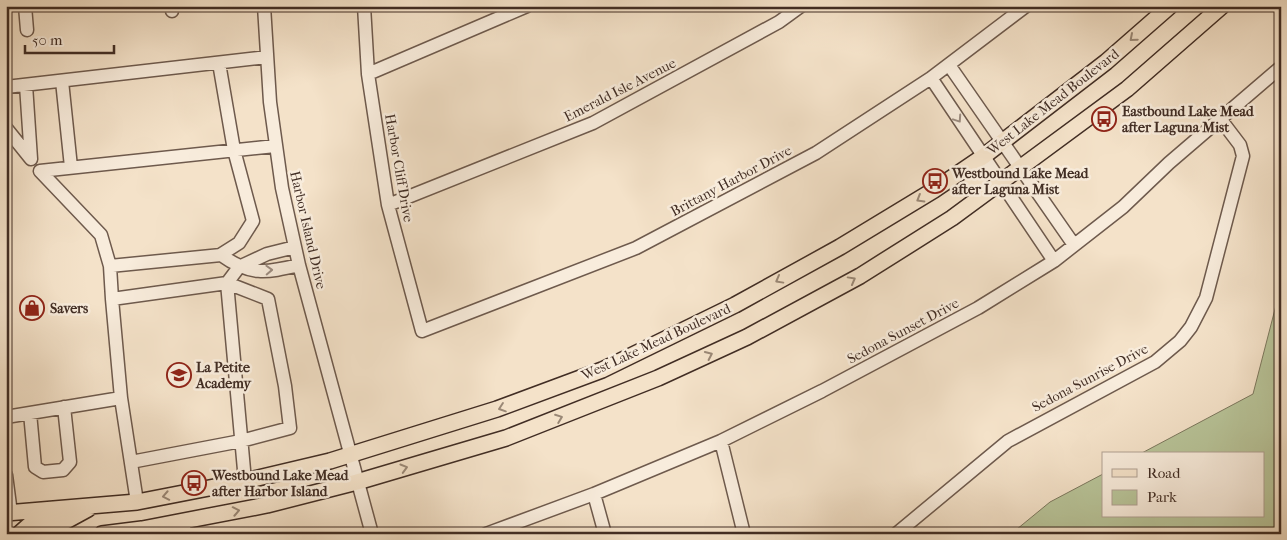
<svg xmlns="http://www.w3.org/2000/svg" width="1287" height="540" font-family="'IM FELL French Canon',serif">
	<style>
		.green { fill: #b8c499; stroke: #7c785e }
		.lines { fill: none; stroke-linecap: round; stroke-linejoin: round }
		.minor-casing { stroke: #6e5a4d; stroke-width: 15 }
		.major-casing { stroke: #412d24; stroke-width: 18 }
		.minor { stroke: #f8ecdc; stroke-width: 12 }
		.major { stroke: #f4e2c9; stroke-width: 15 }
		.oneway { stroke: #9a8876 }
		.oneway2 { stroke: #9c8c80 }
		.labels { text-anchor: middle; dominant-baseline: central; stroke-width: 5; stroke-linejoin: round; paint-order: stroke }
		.street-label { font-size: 14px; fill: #412d24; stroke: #f8ecdc }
		.poi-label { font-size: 14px; font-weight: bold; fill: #412d24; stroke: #f8ecdc; text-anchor: start }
	</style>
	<rect width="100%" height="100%" fill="#f4e2c9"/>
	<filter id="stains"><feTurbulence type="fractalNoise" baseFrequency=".004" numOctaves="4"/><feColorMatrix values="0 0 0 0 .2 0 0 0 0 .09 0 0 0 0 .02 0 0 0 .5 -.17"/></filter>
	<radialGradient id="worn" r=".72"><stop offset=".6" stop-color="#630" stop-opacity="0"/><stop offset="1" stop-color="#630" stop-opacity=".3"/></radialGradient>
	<!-- green -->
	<path class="green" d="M1281 286V534H1011L1050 502 1103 474V516H1263V454H1140L1253 394Z"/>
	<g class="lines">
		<defs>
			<path id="minor" d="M25 6 27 30
				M172 6V11
				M264 6 270 102 282 188 299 265 372 534
				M364 6 368 74 388 205 422 331 636 248 816 153 931 78 1026 6
				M219 63 234 150 253 221 239 243 220 255
				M949 65 1074 245
				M368 74 527 6
				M931 78 1054 261
				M62 81 71 167
				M26 85 31 159
				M6 87 267 57
				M6 128 31 159
				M275 146 40 171 101 235 110 266 221 255C250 276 266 273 299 265
				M388 205 593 123 779 22 801 6
				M110 266 112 299
				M121 398 112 299 227 283 239 267 267 254 295 247
				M30 413 35 467 43 472 63 470 70 462 64 407
				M6 417 121 398 137 502
				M721 441 744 534
				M131 462 241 441 290 428 285 386 268 299 227 283 245 481
				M6 475 11 513
				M594 494 605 534
				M183 521 185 534
				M486 534 594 494 721 441 822 391 978 308 1054 261 1123 207 1169 163 1281 67
				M896 534 1008 441 1155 362 1180 341 1191 327 1206 298 1243 156 1240 145 1221 120"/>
			<path id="major" d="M6 513 137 502 245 481 330 461 497 409 602 370 735 305 840 247 934 190 984 156 1106 62 1170 6
				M19 534 28 526 66 521 88 509
				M102 534 142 529 267 505 357 482 506 438 658 378 747 337 860 276 952 218 1127 89 1222 6"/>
		</defs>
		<!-- minor casing -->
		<use href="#minor" class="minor-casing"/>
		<!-- major casing -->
		<use href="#major" class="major-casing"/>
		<!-- minor -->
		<use href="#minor" class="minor"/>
		<!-- major -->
		<use href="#major" class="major"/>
	</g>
	<!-- one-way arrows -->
	<defs><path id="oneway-chevron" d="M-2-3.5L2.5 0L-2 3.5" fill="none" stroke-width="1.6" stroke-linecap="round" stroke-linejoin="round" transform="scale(1.25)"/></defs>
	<g class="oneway">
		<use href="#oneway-chevron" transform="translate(1133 38) rotate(139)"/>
		<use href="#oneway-chevron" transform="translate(920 199) rotate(149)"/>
		<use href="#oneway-chevron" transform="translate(779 280) rotate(151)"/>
		<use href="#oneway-chevron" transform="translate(852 280) rotate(-29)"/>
		<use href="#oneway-chevron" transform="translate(709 355) rotate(-25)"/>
		<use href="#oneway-chevron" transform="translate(502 408) rotate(161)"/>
		<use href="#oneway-chevron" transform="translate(559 418) rotate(-21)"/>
		<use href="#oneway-chevron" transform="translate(404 468) rotate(-16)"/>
		<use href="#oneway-chevron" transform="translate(166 496) rotate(169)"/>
		<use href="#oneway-chevron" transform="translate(236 511) rotate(-11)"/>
	</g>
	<g class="oneway2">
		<use href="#oneway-chevron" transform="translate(958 119) rotate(56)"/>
		<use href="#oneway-chevron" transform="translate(269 270) rotate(-2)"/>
	</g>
	<!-- icons -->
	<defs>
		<symbol id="bus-ring" viewBox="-11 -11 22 22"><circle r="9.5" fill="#f8ecdc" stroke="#8f2418" stroke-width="1.5"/><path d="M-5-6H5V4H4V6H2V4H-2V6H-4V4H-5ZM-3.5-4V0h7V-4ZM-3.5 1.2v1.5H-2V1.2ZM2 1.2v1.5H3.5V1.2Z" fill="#8f2418"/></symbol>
		<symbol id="shop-ring" viewBox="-11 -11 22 22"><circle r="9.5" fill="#f8ecdc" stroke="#8f2418" stroke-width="1.5"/><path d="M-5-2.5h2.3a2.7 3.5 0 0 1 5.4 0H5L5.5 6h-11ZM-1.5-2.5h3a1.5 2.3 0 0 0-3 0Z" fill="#8f2418"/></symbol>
		<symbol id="school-ring" viewBox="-11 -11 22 22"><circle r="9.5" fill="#f8ecdc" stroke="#8f2418" stroke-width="1.5"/><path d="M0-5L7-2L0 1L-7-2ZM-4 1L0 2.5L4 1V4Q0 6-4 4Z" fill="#8f2418"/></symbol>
	</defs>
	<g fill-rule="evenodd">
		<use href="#bus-ring" x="1090" y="105" width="28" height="28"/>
		<use href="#bus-ring" x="921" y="167" width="28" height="28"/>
		<use href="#shop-ring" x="18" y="294" width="28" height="28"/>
		<use href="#school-ring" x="165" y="361" width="28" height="28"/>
		<use href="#bus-ring" x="180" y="469" width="28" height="28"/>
	</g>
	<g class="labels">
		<!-- street labels -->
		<g class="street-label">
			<text transform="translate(620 90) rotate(-27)">Emerald Isle Avenue</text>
			<text transform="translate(1053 102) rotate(-38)">West Lake Mead Boulevard</text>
			<text transform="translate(399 168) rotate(80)">Harbor Cliff Drive</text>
			<text transform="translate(731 181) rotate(-28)">Brittany Harbor Drive</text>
			<text transform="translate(308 230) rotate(77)">Harbor Island Drive</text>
			<text transform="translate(903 331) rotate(-28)">Sedona Sunset Drive</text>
			<text transform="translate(656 342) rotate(-25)">West Lake Mead Boulevard</text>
			<text transform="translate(1090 378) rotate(-28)">Sedona Sunrise Drive</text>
		</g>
		<!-- poi labels -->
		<g class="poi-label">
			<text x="1122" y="111">Eastbound Lake Mead<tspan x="1122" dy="16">after Laguna Mist</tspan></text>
			<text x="952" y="173">Westbound Lake Mead<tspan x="952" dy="16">after Laguna Mist</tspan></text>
			<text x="50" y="308">Savers</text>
			<text x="196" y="367">La Petite<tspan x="196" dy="16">Academy</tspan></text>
			<text x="212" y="475">Westbound Lake Mead<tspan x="212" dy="16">after Harbor Island</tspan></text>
		</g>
	</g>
	<!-- margin -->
	<rect width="1287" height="540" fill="none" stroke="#f4e2c9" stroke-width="25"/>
	<rect x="8" y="8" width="1272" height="525" fill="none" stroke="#412d24" stroke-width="2.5"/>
	<rect x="12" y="12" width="1262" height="515" fill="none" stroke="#412d24"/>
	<!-- legend -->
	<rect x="1102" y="452" width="162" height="65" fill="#f8ecdc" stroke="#afa092"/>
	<rect x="1112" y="469" width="25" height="8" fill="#f4e2c9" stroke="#afa092"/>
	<text x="1147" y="478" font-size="15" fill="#412d24">Road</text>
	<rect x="1112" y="490" width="25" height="15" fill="#b8c499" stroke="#afa092"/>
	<text x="1147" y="502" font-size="15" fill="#412d24">Park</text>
	<!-- scale -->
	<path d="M25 45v8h89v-8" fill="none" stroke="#412d24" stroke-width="2.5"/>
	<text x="32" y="45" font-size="15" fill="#412d24" stroke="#f8ecdc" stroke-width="4" paint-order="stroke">50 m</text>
	<rect width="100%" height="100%" filter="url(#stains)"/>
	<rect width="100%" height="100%" fill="url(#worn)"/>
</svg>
